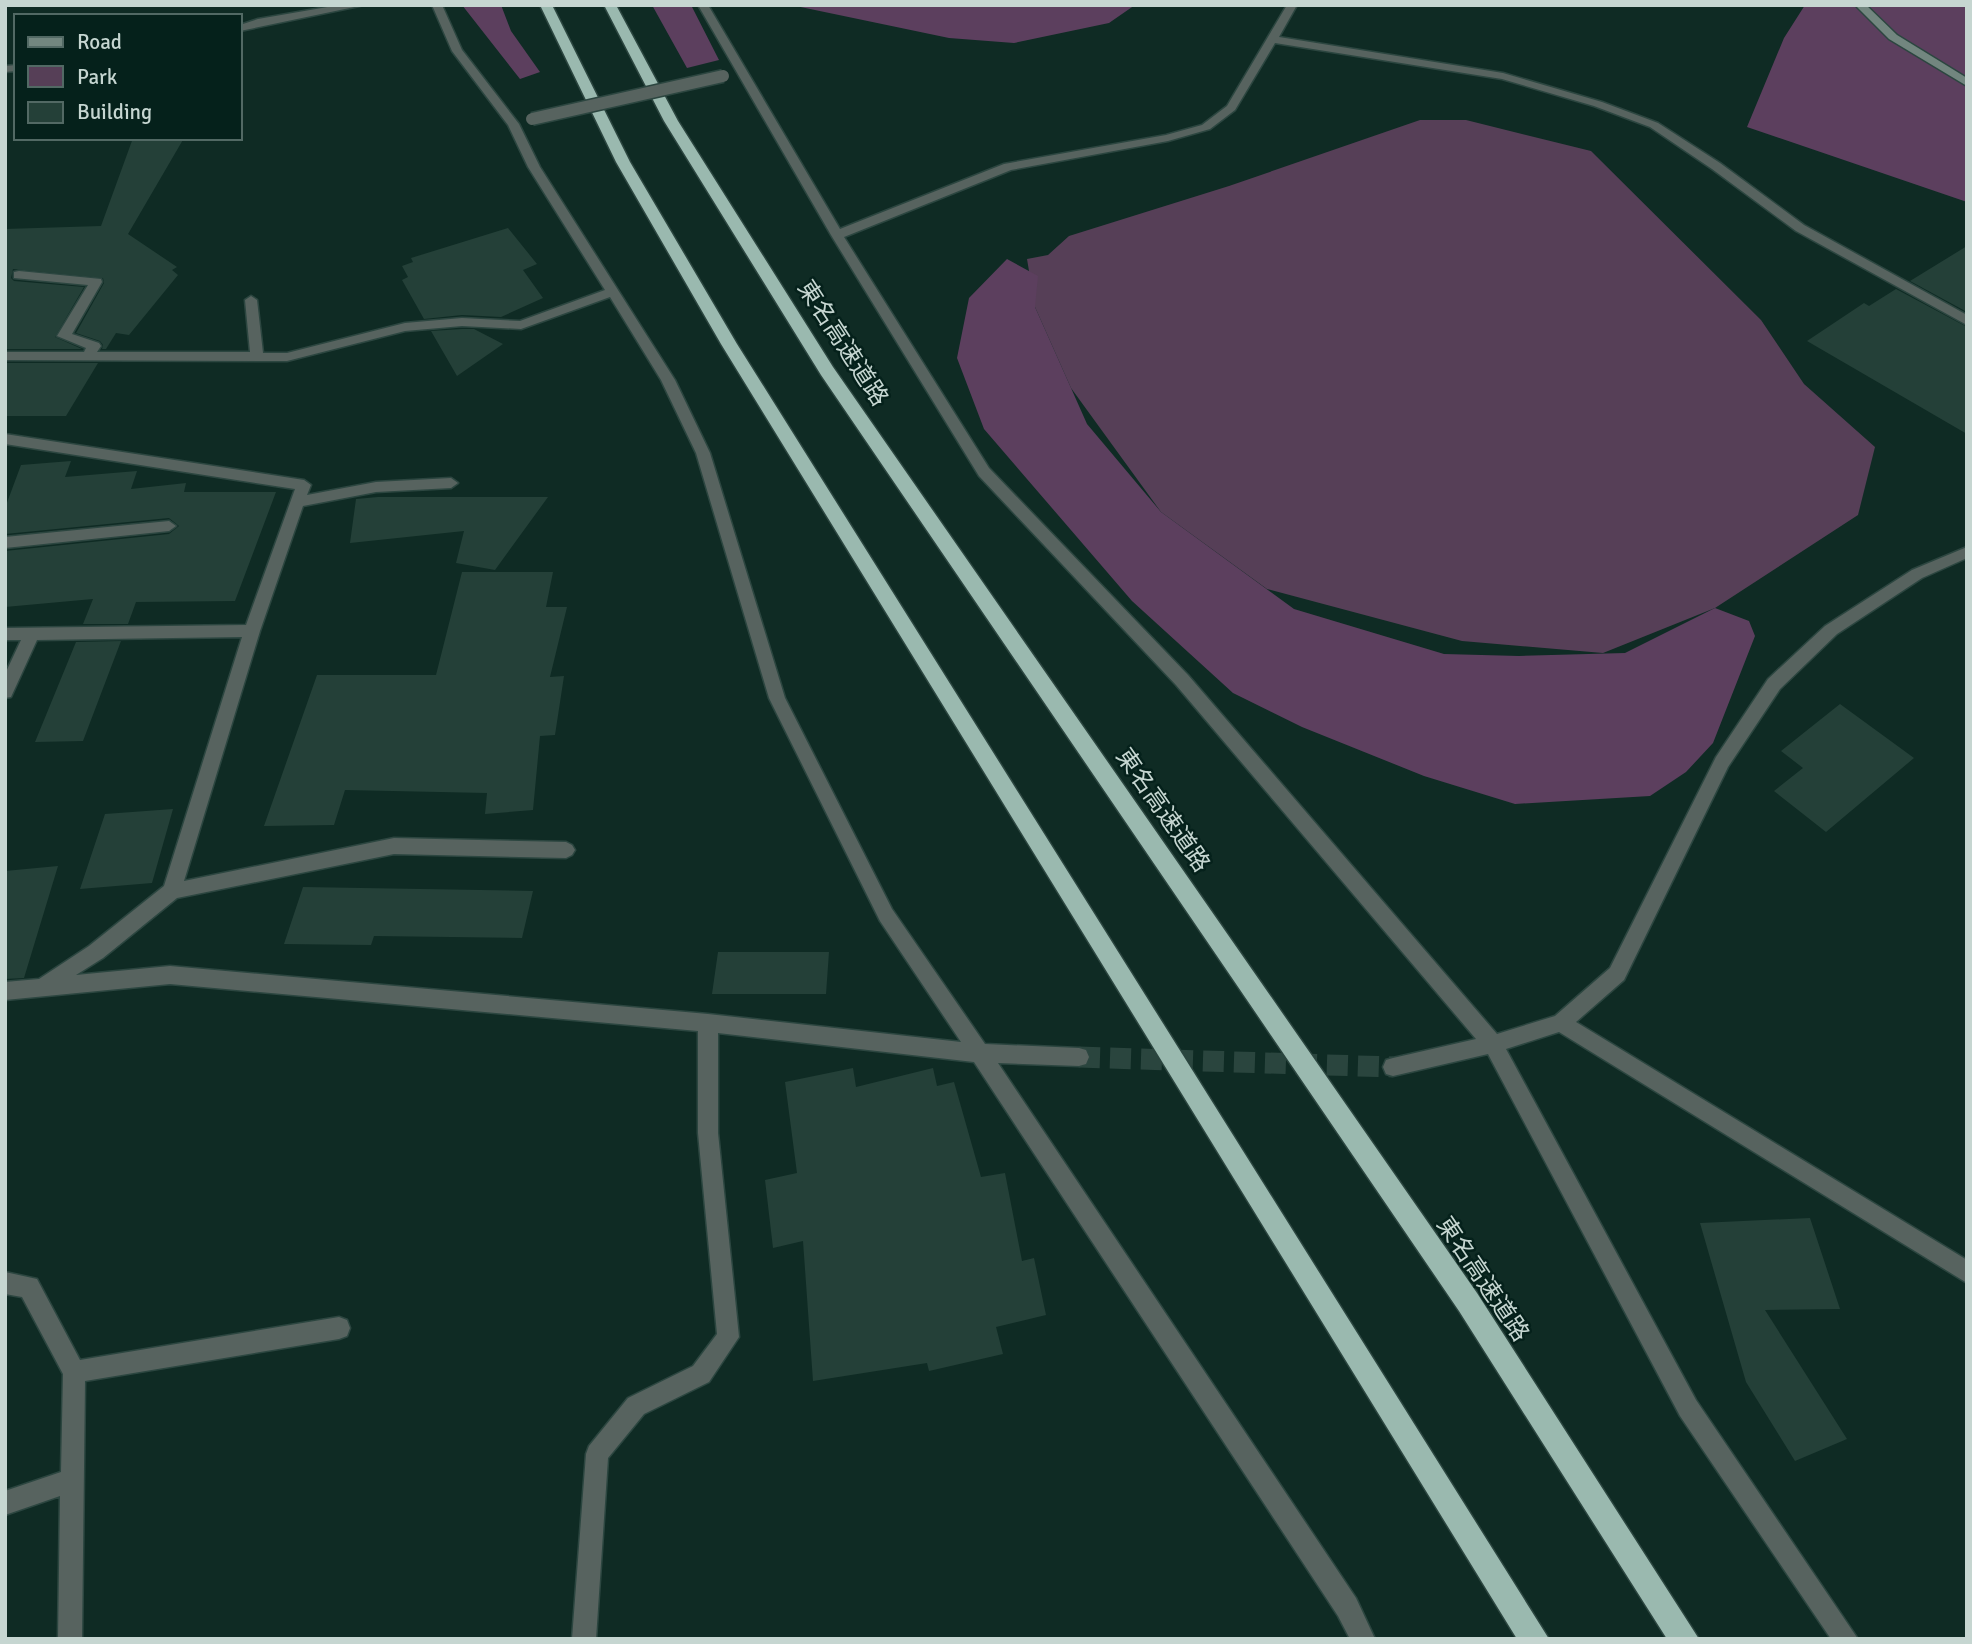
<svg xmlns="http://www.w3.org/2000/svg" width="1972" height="1644" font-family="Signika,'Noto Sans JP',sans-serif">
	<style>
		.green { fill: #563f57 }
		.forest { fill: #5c3f5e }
		.building { fill: #244038 }
		.lines { fill: none; stroke-linecap: round; stroke-linejoin: round }
		.street-tunnel { stroke: #2a453e; stroke-width: 21; stroke-dasharray: 21 10; stroke-linecap: butt }
		.street-casing { stroke: #2c4640; stroke-width: 3 }
		.secondary-casing { stroke: #2c4640; stroke-width: 3 }
		.highway-casing { stroke: #2c4640; stroke-width: 3 }
		.street { fill: #57635f; fill-rule: evenodd }
		.secondary { fill: #72867f; fill-rule: evenodd }
		.highway { fill: #9ab9af; fill-rule: evenodd }
		.street-bridge-casing { stroke: #2c4640; stroke-width: 15; stroke-linecap: butt }
		.street-bridge { stroke: #57635f; stroke-width: 12 }
		.labels { text-anchor: middle; dominant-baseline: central; stroke-width: 5; stroke-linejoin: round; paint-order: stroke }
		.street-label { font-size: 24px; fill: #c6d6d1; stroke: #05211b }
	</style>
	<rect width="100%" height="100%" fill="#0f2b24"/>
	<!-- green -->
	<path class="green" d="M1420 120H1466L1591 151 1761 320 1804 384 1875 447 1858 515 1715 608 1603 653 1462 641 1267 589 1161 512 1071 388 1035 307 1027 259 1048 255 1069 236 1229 186Z"/>
	<!-- forest -->
	<path class="forest" d="M462 5H501L511 31 540 72 520 79Z
		M652 5H691L719 60 687 68Z
		M791 5H1135L1109 23 1014 43 949 38Z
		M1805 5H1967V202L1747 127 1784 38Z
		M1007 259 1038 276 1035 307 1087 424 1161 512 1294 609 1444 654 1519 656 1625 653 1715 608 1749 621 1755 636 1713 743 1686 772 1650 796 1515 804 1424 776 1302 727 1233 693 1132 601 984 429 957 358 969 298Z"/>
	<!-- building -->
	<path class="building" d="M133 138H184L128 234 177 267 172 270 178 275 129 335 116 333 106 349H102L103 345 100 341 76 333 104 283 103 278 13 269 11 278 14 281 84 287 55 337 82 349H5V229L101 226Z
		M508 228 537 264 523 270 543 298 501 317 462 315 424 319 402 280 408 277 402 266 413 262 411 258Z
		M1967 246V312L1910 281Z
		M1896 289 1967 327V434L1807 341 1864 303 1869 306Z
		M462 329H474L503 344 457 376 431 331Z
		M5 363H98L66 416H5Z
		M71 461 65 477 137 471 131 489 186 483 184 492H276L235 601 136 602 128 624H83L93 599 5 607V551L169 534 179 526 169 518 5 534V508L21 465Z
		M378 497H548L495 570 456 563 464 531 350 543 356 499Z
		M462 572H553L546 607H567L550 677 564 676 555 735 540 736 533 810 485 814 487 793 345 790 334 825 264 826 317 675H436Z
		M121 641 83 741 35 742 76 642Z
		M1840 704 1914 758 1826 832 1774 791 1803 768 1781 751Z
		M173 809 152 883 80 889 105 814Z
		M58 866 24 978 5 979V871Z
		M303 887 362 888 533 891 522 938 374 936 371 945 284 944Z
		M718 952H829L826 994H712Z
		M853 1068 856 1087 933 1068 937 1086 954 1082 981 1177 1005 1173 1022 1261 1034 1258 1046 1315 996 1327 1003 1354 929 1371 927 1363 813 1381 803 1241 773 1248 765 1180 797 1173 785 1082Z
		M1810 1218 1840 1309 1765 1310 1847 1439 1795 1461 1746 1382 1700 1223Z"/>
	<g class="lines">
		<!-- street-tunnel -->
		<path class="street-tunnel" d="M1079 1057 1393 1067"/>
		<defs>
			<path id="street" d="M339 5H364L240 31V25L258 19Z
				M432 5H442L462 50 519 124 540 167 675 380 710 453 785 698 892 909 985 1044 1079 1048 1086 1050 1089 1057 1086 1064 1079 1066 998 1063 1356 1598 1375 1639H1350L1338 1616 974 1062 718 1033V1133L739 1337 709 1382 644 1414 608 1458 596 1639H572L586 1454 589 1446 628 1398 693 1366 717 1334 698 1133V1031L170 984 5 1000V982L39 979 89 946 164 886 242 637 37 640 11 697 5 698V674L21 640H5V628L246 625 295 489 5 444V434L304 480 311 485 307 495 376 482 451 478 458 483 451 488 376 492 303 506 260 631 184 881 394 838 566 842 572 845 575 850 572 855 566 858 394 854 177 898 103 958 76 975 170 966 708 1014 961 1042 880 921 769 698 696 453 661 380 610 297 521 329 462 326 405 331 287 361 5 360V352H84L86 348 57 336 88 285 14 278V272L19 271 101 279 102 282 72 334 99 343 101 346 97 352H250L245 300 251 296 257 300 263 353H287L405 323 462 318 520 321 605 290 528 167 508 125 452 51Z
				M698 5H708L840 229 1004 164 1166 135 1202 125 1227 106 1287 5H1297L1279 37 1503 73 1602 102 1658 123 1720 163 1804 225 1967 315V325L1796 231 1712 169 1650 127 1594 106 1502 79 1275 43 1235 110 1210 129 1168 141 1011 170 844 237 989 468 1188 675 1497 1034 1555 1016 1610 968 1716 757 1768 679 1825 626 1912 570 1967 547V558L1922 578 1837 634 1780 689 1728 767 1624 980 1576 1022 1967 1260V1283L1559 1032 1506 1049 1696 1400 1858 1639H1831L1680 1416 1488 1054 1393 1076 1386 1074 1383 1067 1386 1060 1393 1058 1476 1039 1176 685 979 476 831 235Z
				M16 65V71L5 72V66Z
				M169 521 176 526 169 531 5 548V537Z
				M5 1272 37 1279 80 1360 339 1317 347 1320 350 1328 347 1336 339 1339 85 1381 82 1639H58L60 1496 5 1515V1491L61 1472 63 1374 22 1297 5 1294Z"/>
			<path id="secondary" d="M1855 5H1866L1897 35 1967 78V86L1889 39Z"/>
			<path id="highway" d="M540 5H552L630 162 737 344 1549 1639H1517L721 344 616 162Z
				M604 5H616L678 121 833 367 1477 1293 1699 1639H1667L1459 1311 821 375 664 121Z"/>
		</defs>
		<!-- street casing -->
		<use href="#street" class="street-casing"/>
		<!-- secondary casing -->
		<use href="#secondary" class="secondary-casing"/>
		<!-- highway casing -->
		<use href="#highway" class="highway-casing"/>
		<!-- street -->
		<use href="#street" class="street"/>
		<!-- secondary -->
		<use href="#secondary" class="secondary"/>
		<!-- highway -->
		<use href="#highway" class="highway"/>
		<defs>
			<path id="street-bridge" d="M532 119 723 76"/>
		</defs>
		<!-- street-bridge casing -->
		<use href="#street-bridge" class="street-bridge-casing"/>
		<!-- street-bridge -->
		<use href="#street-bridge" class="street-bridge"/>
	</g>
	<g class="labels">
		<!-- street labels -->
		<g class="street-label">
			<text transform="translate(843 343) rotate(57)">東名高速道路</text>
			<text transform="translate(1163 810) rotate(55)">東名高速道路</text>
			<text transform="translate(1483 1279) rotate(56)">東名高速道路</text>
		</g>
	</g>
	<!-- border -->
	<rect width="1972" height="1644" fill="none" stroke="#c6d6d1" stroke-width="14"/>
	<!-- legend -->
	<rect x="14" y="14" width="228" height="126" fill="#05211b" stroke="#526964" stroke-width="2"/>
	<rect x="28" y="37" width="35" height="10" fill="#72867f" stroke="#526964" stroke-width="2"/>
	<text x="77" y="49" font-size="21" fill="#c6d6d1">Road</text>
	<rect x="28" y="66" width="35" height="21" fill="#563f57" stroke="#526964" stroke-width="2"/>
	<text x="77" y="84" font-size="21" fill="#c6d6d1">Park</text>
	<rect x="28" y="102" width="35" height="21" fill="#244038" stroke="#526964" stroke-width="2"/>
	<text x="77" y="119" font-size="21" fill="#c6d6d1">Building</text>
</svg>
